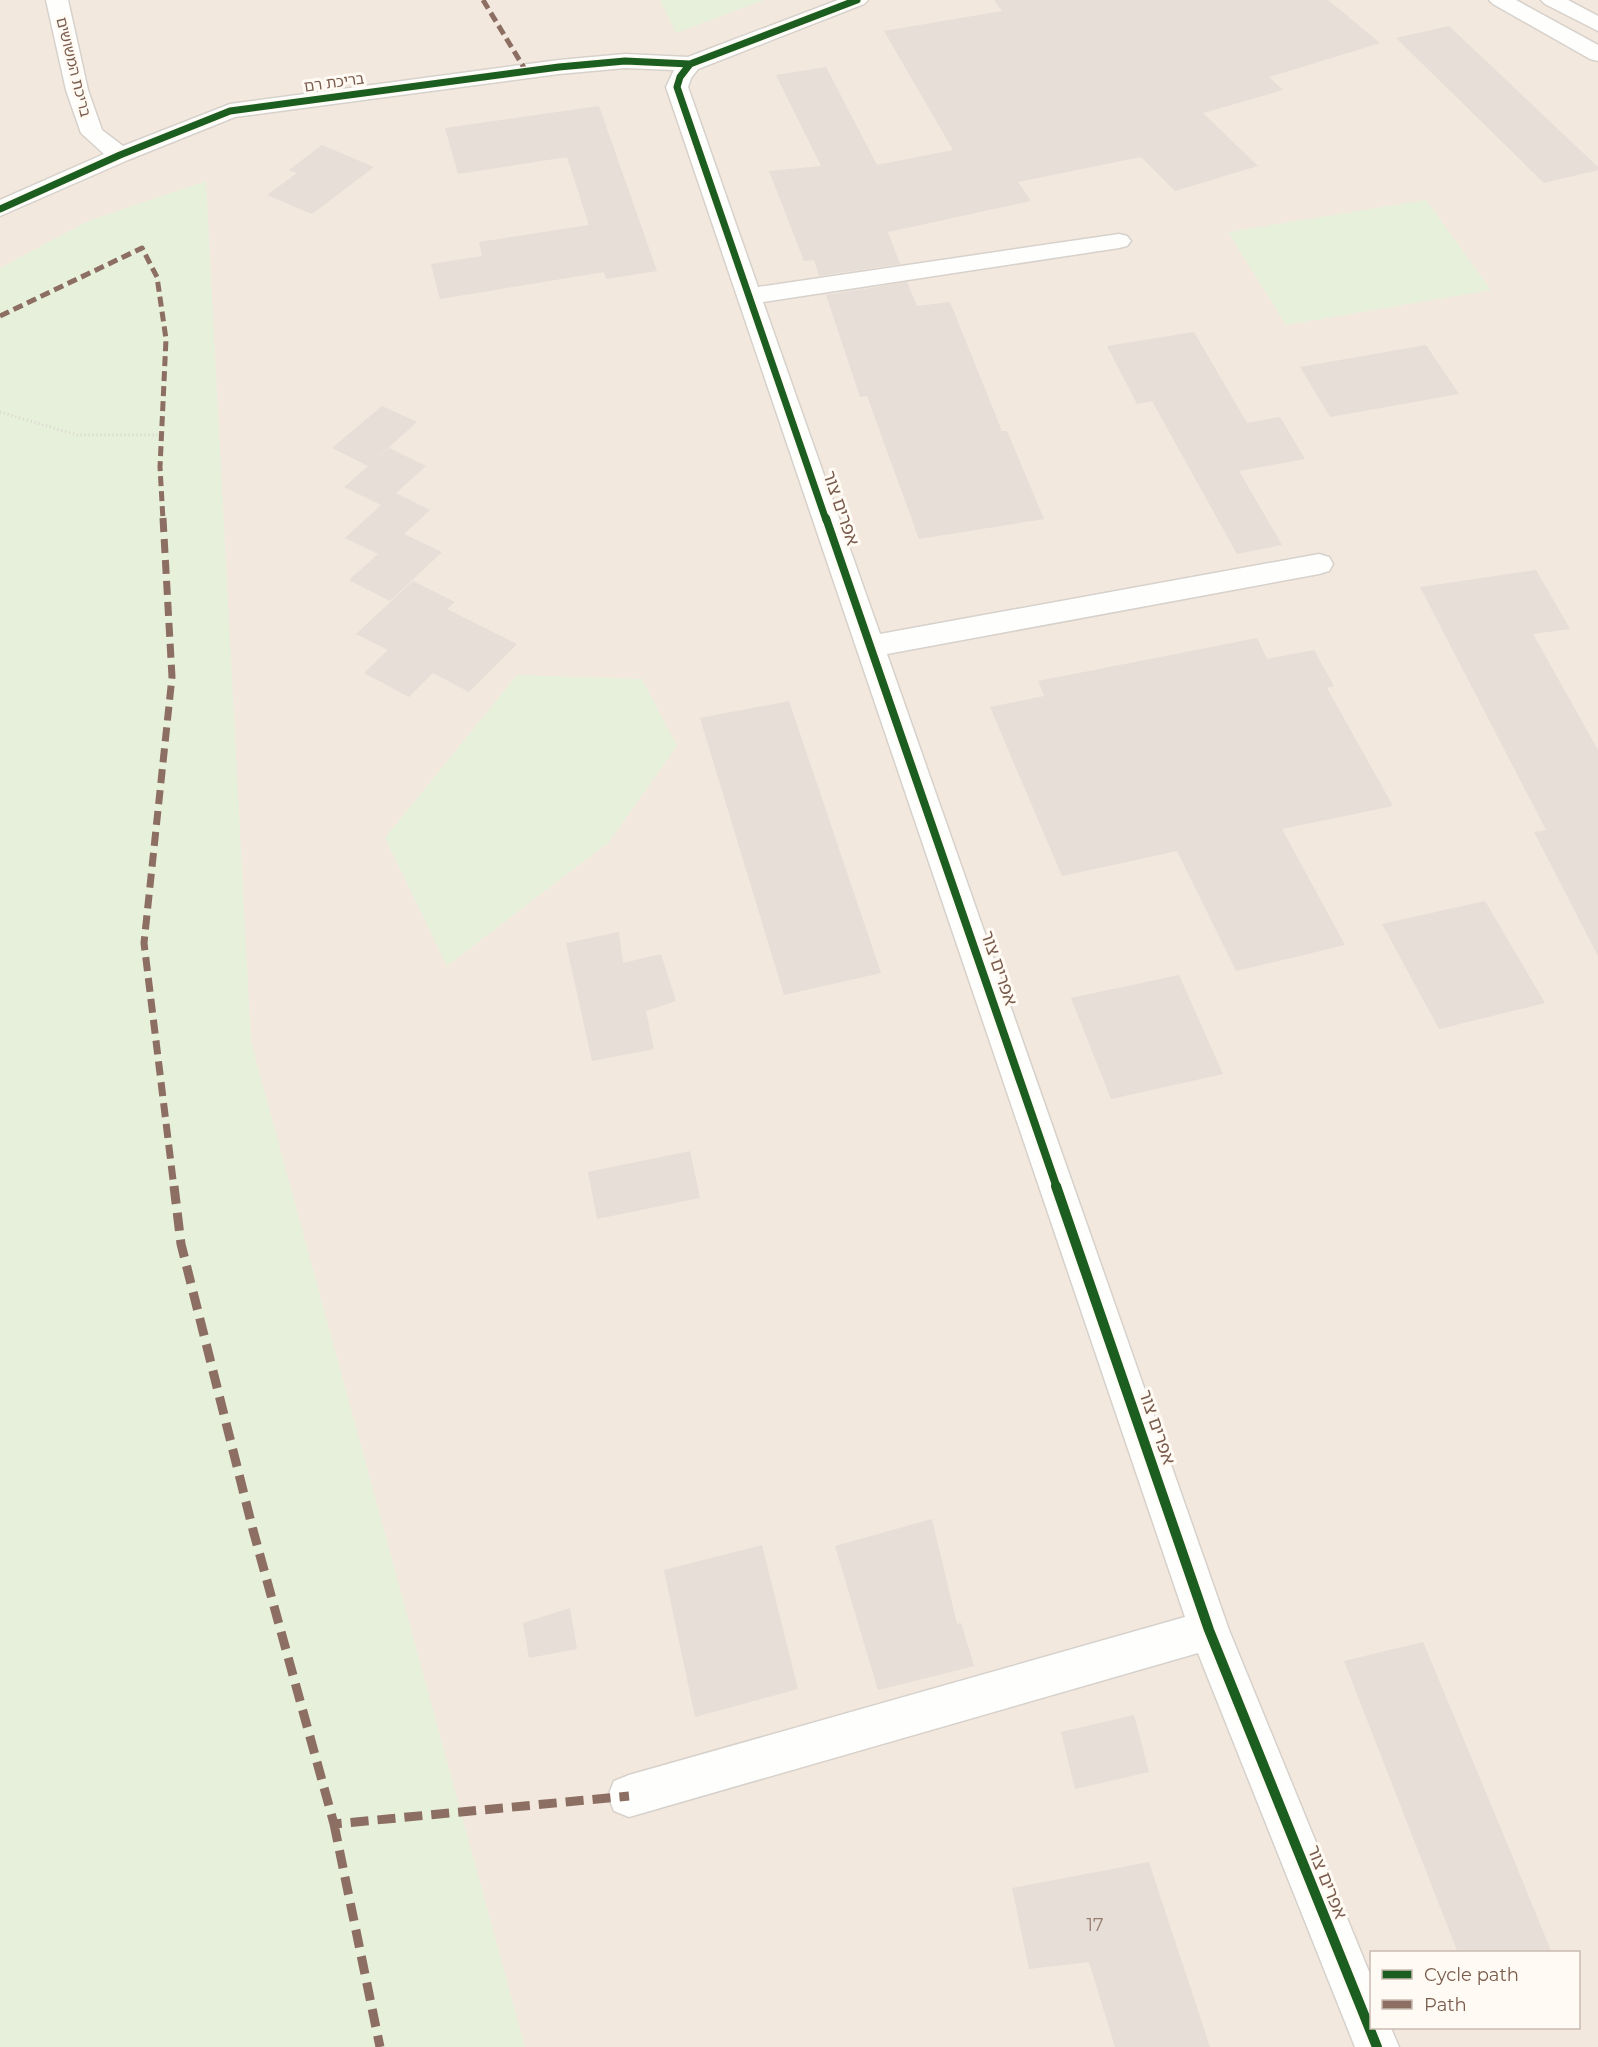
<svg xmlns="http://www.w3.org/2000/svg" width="1598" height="2047" font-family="Montserrat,'Noto Sans Hebrew',sans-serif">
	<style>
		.residential { fill: #f2e8de; fill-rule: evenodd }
		.green { fill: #e7f0db }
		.building { fill: #e6ded7 }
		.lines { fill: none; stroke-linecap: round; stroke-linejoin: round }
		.minor-casing { stroke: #d7d1cb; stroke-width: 3 }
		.tertiary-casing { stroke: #d7d1cb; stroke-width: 3 }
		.path { stroke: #dcd5d0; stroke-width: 3; stroke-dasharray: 1 3; stroke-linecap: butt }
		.minor { fill: #fefefd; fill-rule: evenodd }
		.tertiary { fill: #fefefd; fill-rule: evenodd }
		.quiet-far2 { stroke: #8d6e63; stroke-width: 5; stroke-dasharray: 10 5; stroke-linecap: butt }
		.quiet-far1 { stroke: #8d6e63; stroke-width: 7; stroke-dasharray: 14 7; stroke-linecap: butt }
		.quiet { stroke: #8d6e63; stroke-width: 9; stroke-dasharray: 18 9; stroke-linecap: butt }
		.cycleway-far2-casing { stroke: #fffaf3; stroke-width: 10 }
		.cycleway-far1-casing { stroke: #fffaf3; stroke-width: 12 }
		.cycleway-casing { stroke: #fffaf3; stroke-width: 14 }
		.cycleway-far2 { stroke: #1b5e20; stroke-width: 7 }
		.cycleway-far1 { stroke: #1b5e20; stroke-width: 8 }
		.cycleway { stroke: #1b5e20; stroke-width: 10 }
		.labels { text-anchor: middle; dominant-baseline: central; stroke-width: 6; stroke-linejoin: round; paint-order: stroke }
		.far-street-label { font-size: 15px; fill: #7a5c4d; stroke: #fffaf3 }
		.street-label { font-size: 18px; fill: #7a5c4d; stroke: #fffaf3 }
		.near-number-label { font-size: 18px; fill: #977e72 }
	</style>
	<rect width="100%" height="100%" fill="#f9f5f0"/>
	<!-- residential -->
	<path class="residential" d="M0 0H1598V2047H0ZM1372 1952H1578V2028H1372Z"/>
	<!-- green -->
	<path class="green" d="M660 0H764L676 33Z
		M206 181 251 1042 525 2047H0V268L88 221Z
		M1426 200 1491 290 1286 325 1228 232Z
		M517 675 642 679 677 746 609 842 447 966 385 838Z"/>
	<!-- building -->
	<path class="building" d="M994 0H1328L1380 43 1269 77 1283 90 1203 113 1258 166 1175 191 1141 157 1018 182 1031 201 888 232 900 264 819 276 814 260 804 261 769 171 821 166 776 75 826 67 877 165 953 150 884 31 1002 11Z
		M1449 26 1598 167V170L1544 183 1396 38Z
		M599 106 657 271 606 279 604 272 440 299 431 264 482 256 479 242 589 225 567 157 458 174 445 128Z
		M322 145 374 167 312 214 267 195 297 173 289 170Z
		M907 282 917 306 950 302 1002 431H1007L1044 519 919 539 867 396 860 397 826 295Z
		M1194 332 1247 423 1280 417 1305 459 1239 471 1282 545 1237 554 1152 401 1137 404 1107 346Z
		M1426 345 1459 394 1330 417 1300 367Z
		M382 406 417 422 368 466 332 448Z
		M389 448 426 466 396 493 430 510 404 534 442 552 390 601 349 580 378 554 345 538 381 505 344 487Z
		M1536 570 1570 629 1533 634 1598 750V956L1534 832 1546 830 1420 587Z
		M413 581 455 602 447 609 517 644 469 692 433 673 409 697 364 673 388 650 356 634Z
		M1257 638 1267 659 1314 650 1334 686 1327 688 1393 806 1282 829 1345 945 1236 971 1177 851 1062 876 990 707 1044 696 1038 681Z
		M789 701 881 973 784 995 700 718Z
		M1485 901 1545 1003 1439 1029 1382 924Z
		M619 932 623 963 661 954 676 1001 646 1011 654 1049 592 1061 566 943Z
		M1179 975 1223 1074 1111 1099 1071 998Z
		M690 1151 700 1198 597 1219 588 1172Z
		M932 1519 957 1624 961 1623 974 1666 878 1690 835 1546Z
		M762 1545 798 1689 695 1717 664 1570Z
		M570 1608 577 1649 529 1658 523 1623Z
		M1423 1642 1502 1831 1552 1953H1458L1344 1661Z
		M1134 1715 1149 1772 1075 1789 1061 1732Z
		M1149 1862 1210 2047H1115L1089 1962 1029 1969 1012 1888Z"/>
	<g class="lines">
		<defs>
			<path id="minor" d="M46 0H68L88 90 102 130 123 146 230 104 559 60 625 54 688 57 838 0H868L864 4 698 69 691 78 688 87 758 287 1119 234 1127 236 1131 241 1127 246 1119 248 763 302 880 634 1319 554 1329 557 1333 564 1329 571 1319 574 887 654 1229 1630 1372 1979V2028H1391L1399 2047H1355L1198 1653 629 1817 614 1811 608 1796 614 1781 629 1775 1185 1617 666 87 674 70 625 68 559 74 235 117 128 160 0 216V200L104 154 81 133 66 90Z"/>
			<path id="tertiary" d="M1489 0H1516L1598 45V61L1590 59 1493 4Z
				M1541 0H1568L1598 16V31L1545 4Z"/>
		</defs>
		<!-- minor casing -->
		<use href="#minor" class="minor-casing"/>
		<!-- tertiary casing -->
		<use href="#tertiary" class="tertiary-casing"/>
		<!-- path -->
		<path class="path" d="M0 412 77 435H161"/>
		<!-- minor -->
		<use href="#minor" class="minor"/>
		<!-- tertiary -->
		<use href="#tertiary" class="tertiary"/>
		<!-- quiet-far2 -->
		<path class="quiet-far2" d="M483 0 526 71
			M0 316 142 248 157 277 166 339 160 467 163 520"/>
		<!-- quiet-far1 -->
		<path class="quiet-far1" d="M163 518 172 677 144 943 174 1188"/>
		<!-- quiet -->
		<path class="quiet" d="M174 1186 181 1244 253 1530 334 1824 629 1796
			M334 1824 380 2047"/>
		<defs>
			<path id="cycleway-far2" d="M0 209 120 155 230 111 559 67 625 61 690 64
				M826 520 677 87 680 77 690 64 857 0"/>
			<path id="cycleway-far1" d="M826 518 1057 1188"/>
			<path id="cycleway" d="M1056 1186 1209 1630 1377 2047"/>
		</defs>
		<!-- cycleway-far2 casing -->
		<use href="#cycleway-far2" class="cycleway-far2-casing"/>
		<!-- cycleway-far1 casing -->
		<use href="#cycleway-far1" class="cycleway-far1-casing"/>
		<!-- cycleway casing -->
		<use href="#cycleway" class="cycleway-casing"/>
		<!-- cycleway-far2 -->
		<use href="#cycleway-far2" class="cycleway-far2"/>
		<!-- cycleway-far1 -->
		<use href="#cycleway-far1" class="cycleway-far1"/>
		<!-- cycleway -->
		<use href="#cycleway" class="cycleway"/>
	</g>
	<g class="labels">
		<!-- far-street labels -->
		<g class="far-street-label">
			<text transform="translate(74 67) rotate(76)">בריכת המשושים</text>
			<text transform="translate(334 82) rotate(-8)">בריכת רם</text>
		</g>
		<!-- street labels -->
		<g class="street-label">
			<text transform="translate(841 508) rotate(71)">אפרים צור</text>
			<text transform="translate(999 968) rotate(71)">אפרים צור</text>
			<text transform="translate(1157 1427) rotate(71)">אפרים צור</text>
			<text transform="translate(1327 1882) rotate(68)">אפרים צור</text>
		</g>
		<!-- near-number labels -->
		<g class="near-number-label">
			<text x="1095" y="1925">17</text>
		</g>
	</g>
	<!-- legend -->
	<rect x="1370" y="1951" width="210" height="78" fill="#fffaf3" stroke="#cabbb1" stroke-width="1.5"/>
	<rect x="1382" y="1970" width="30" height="9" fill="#1b5e20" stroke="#cabbb1" stroke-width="1.5"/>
	<text x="1424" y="1981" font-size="18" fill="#7a5c4d">Cycle path</text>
	<rect x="1382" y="2000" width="30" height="9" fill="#8d6e63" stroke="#cabbb1" stroke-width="1.5"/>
	<text x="1424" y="2011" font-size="18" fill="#7a5c4d">Path</text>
</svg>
